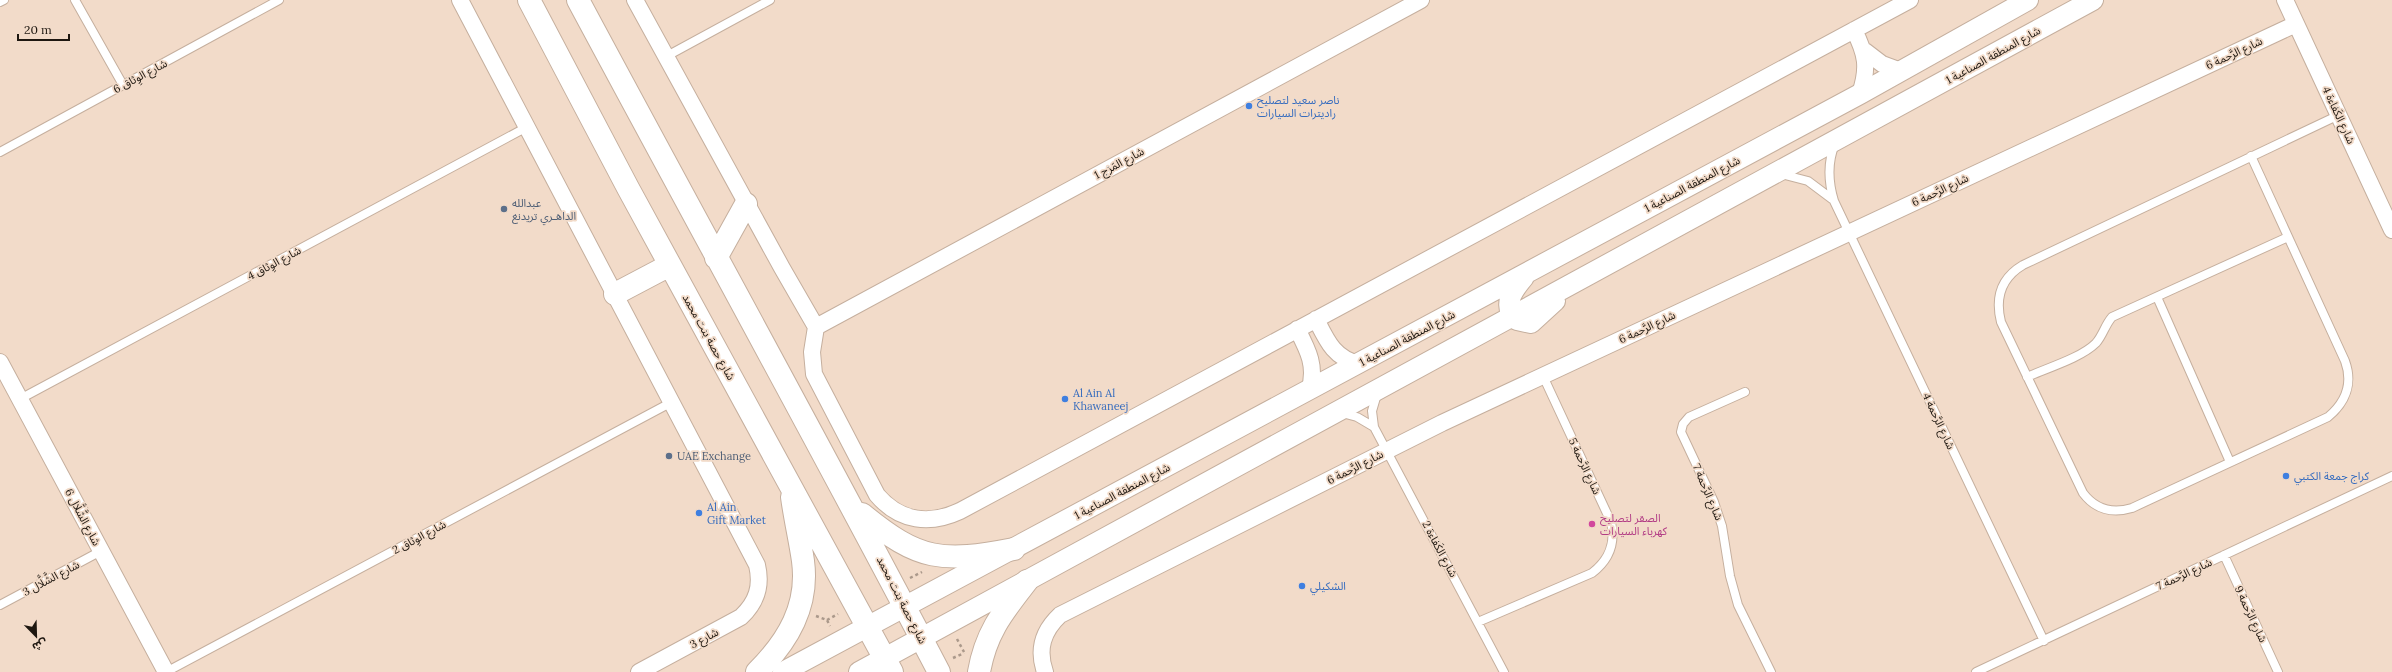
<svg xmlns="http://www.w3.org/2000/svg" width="2392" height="672" font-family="Lora,'Noto Sans Arabic',serif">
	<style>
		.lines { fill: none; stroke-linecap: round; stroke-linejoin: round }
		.service-casing { stroke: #c5af9e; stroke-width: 10 }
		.minor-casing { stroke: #c5af9e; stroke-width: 18 }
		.tertiary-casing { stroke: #c5af9e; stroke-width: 22 }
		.secondary-casing { stroke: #c5af9e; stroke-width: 24 }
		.path { stroke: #ab998b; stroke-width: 2.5; stroke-dasharray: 3 3; stroke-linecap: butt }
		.service { stroke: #fff; stroke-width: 8 }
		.minor { stroke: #fff; stroke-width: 16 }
		.tertiary { stroke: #fff; stroke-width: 20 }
		.secondary { stroke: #fff; stroke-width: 22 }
		.shop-dot { fill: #3f7fe0; stroke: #f2dbc9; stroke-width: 1.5 }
		.service-dot { fill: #5c6f8a; stroke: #f2dbc9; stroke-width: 1.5 }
		.hotel-dot { fill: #d1479c; stroke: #f2dbc9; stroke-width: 1.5 }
		.labels { text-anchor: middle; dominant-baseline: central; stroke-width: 3.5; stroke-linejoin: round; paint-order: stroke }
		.street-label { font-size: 11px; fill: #1e1710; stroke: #f2dbc9 }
		.shop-label { font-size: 11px; fill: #366cbe; stroke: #f2dbc9; text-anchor: start }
		.service-label { font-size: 11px; fill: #4e5e75; stroke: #f2dbc9; text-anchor: start }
		.hotel-label { font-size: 11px; fill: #b23c85; stroke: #f2dbc9; text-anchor: start }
	</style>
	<rect width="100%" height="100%" fill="#f2dbc9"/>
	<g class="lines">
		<defs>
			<path id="service" d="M75 0 123 85
				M0 2 4 0
				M667 56 770 0
				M1835 144C1827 163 1828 181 1834 201L2044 641
				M0 152 279 0
				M2251 156 2345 361C2353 383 2346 402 2328 417L2132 508C2112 514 2095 509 2083 493L2001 322C1995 298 2001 278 2023 265L2339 115
				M1781 174 1808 181 1832 199
				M2157 297 2230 462
				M2027 377C2047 368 2081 358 2096 343 2103 335 2105 325 2112 317L2288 237
				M1745 392 1689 417 1683 424 1681 432 1714 502 1722 526 1730 576 1738 605 1771 672
				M1377 394 1372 411 1374 427 1504 672
				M20 399 527 127
				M1342 413 1357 417 1374 427
				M2224 555 2278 672
				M0 605 101 551
				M1478 622 1592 573C1609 560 1616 544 1611 522L1543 376
				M166 672 672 402
				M1976 672 2392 476"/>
			<path id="minor" d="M460 0 757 565C762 586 757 602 741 617L639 672
				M635 0 782 268 816 327 812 352 814 374 877 495C900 522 930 525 960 511L1910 0
				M2285 0 2392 230
				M1854 30C1866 54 1869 67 1860 94
				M1865 51 1882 64 1901 71
				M1316 319C1327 341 1334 358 1359 364
				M816 327 1421 0
				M1297 329C1308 350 1317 367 1309 391
				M0 362 166 672
				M1045 672C1037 649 1043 631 1060 615L1442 423 2296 24"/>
			<path id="tertiary" d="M1524 277C1513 290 1501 305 1517 320L1531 323 1555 301
				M783 672 1860 94 2028 0
				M859 672 2093 0"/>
			<path id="secondary" d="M529 0 628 188 892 672
				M578 0C698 224 821 447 939 672
				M716 258 746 204
				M615 294 670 265
				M862 514C919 561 942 563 1014 549
				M757 672C788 641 809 606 803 561 800 540 795 519 792 497
				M979 672C986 632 1003 612 1027 581"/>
		</defs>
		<!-- service casing -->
		<use href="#service" class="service-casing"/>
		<!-- minor casing -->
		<use href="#minor" class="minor-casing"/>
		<!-- tertiary casing -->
		<use href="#tertiary" class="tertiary-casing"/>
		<!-- secondary casing -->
		<use href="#secondary" class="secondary-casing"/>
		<!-- path -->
		<path class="path" d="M910 578 922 572
			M816 616 827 620 830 626
			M827 620 838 614
			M957 639 964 652
			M953 658 964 653"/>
		<!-- service -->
		<use href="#service" class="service"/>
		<!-- minor -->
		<use href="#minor" class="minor"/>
		<!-- tertiary -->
		<use href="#tertiary" class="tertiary"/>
		<!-- secondary -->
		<use href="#secondary" class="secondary"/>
	</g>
	<!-- markers -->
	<g class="shop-dot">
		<circle cx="1249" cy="106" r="4"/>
		<circle cx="1065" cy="399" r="4"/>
		<circle cx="2286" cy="476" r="4"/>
		<circle cx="699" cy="513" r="4"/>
		<circle cx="1302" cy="586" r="4"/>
	</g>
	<g class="service-dot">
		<circle cx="504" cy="209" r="4"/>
		<circle cx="669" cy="456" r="4"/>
	</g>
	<circle class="hotel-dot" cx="1592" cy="524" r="4"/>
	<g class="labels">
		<!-- street labels -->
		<g class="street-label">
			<text transform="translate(2234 53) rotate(-25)">شارع الرَّحمة 6</text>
			<text transform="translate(1993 55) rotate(-29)">شارع المنطقة الصناعية 1</text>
			<text transform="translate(140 76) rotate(-28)">شارع الوِثاق 6</text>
			<text transform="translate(2339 115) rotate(65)">شارع الكَفاءة 4</text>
			<text transform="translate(1119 163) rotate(-28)">شارع المَزج 1</text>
			<text transform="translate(1692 184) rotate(-28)">شارع المنطقة الصناعية 1</text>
			<text transform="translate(1940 190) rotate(-25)">شارع الرَّحمة 6</text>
			<text transform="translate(274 263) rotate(-28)">شارع الوِثاق 4</text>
			<text transform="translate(1647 327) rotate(-25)">شارع الرَّحمة 6</text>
			<text transform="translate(709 337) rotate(61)">شارع حصة بنت محمد</text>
			<text transform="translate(1407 338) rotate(-28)">شارع المنطقة الصناعية 1</text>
			<text transform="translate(1939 421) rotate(65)">شارع الرَّحمة 4</text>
			<text transform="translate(1585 466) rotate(65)">شارع الرَّحمة 5</text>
			<text transform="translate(1355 467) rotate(-27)">شارع الرَّحمة 6</text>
			<text transform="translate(1122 491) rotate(-28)">شارع المنطقة الصناعية 1</text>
			<text transform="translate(1708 492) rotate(67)">شارع الرَّحمة 7</text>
			<text transform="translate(83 517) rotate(62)">شارع الشَّلَّال 6</text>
			<text transform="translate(419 537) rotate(-28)">شارع الوِثاق 2</text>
			<text transform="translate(1440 549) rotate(62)">شارع الكَفاءة 2</text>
			<text transform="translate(2184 574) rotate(-25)">شارع الرَّحمة 7</text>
			<text transform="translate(51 578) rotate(-28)">شارع الشَّلَّال 3</text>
			<text transform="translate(902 600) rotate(63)">شارع حصة بنت محمد</text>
			<text transform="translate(2251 614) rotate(65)">شارع الرَّحمة 9</text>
			<text transform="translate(704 638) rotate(-28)">شارع 3</text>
		</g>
		<!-- shop labels -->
		<g class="shop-label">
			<text x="1257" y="100">ناصر سعيد لتصليح<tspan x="1257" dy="13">راديترات السيارات</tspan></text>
			<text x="1073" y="393">Al Ain Al<tspan x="1073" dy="13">Khawaneej</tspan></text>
			<text x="2294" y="476">كراج جمعة الكتبي</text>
			<text x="707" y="507">Al Ain<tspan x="707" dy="13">Gift Market</tspan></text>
			<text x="1310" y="586">الشكيلي</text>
		</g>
		<!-- service labels -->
		<g class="service-label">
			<text x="512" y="203">عبدالله<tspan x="512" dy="13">الداهـري تريدنغ</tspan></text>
			<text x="677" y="456">UAE Exchange</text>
		</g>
		<!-- hotel labels -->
		<g class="hotel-label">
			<text x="1600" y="518">الصقر لتصليح<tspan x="1600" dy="13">كهرباء السيارات</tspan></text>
		</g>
	</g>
	<!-- north arrow -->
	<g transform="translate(36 636) rotate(157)" stroke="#f2dbc9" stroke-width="3" paint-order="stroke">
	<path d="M0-3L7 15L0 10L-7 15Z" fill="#1e1710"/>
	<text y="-6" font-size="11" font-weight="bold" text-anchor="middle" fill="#1e1710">ش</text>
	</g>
	<!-- scale -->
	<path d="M18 34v6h51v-6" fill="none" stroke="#1e1710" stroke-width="2"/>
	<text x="24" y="34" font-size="12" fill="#1e1710" stroke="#f2dbc9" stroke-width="3" paint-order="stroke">20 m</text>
</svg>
